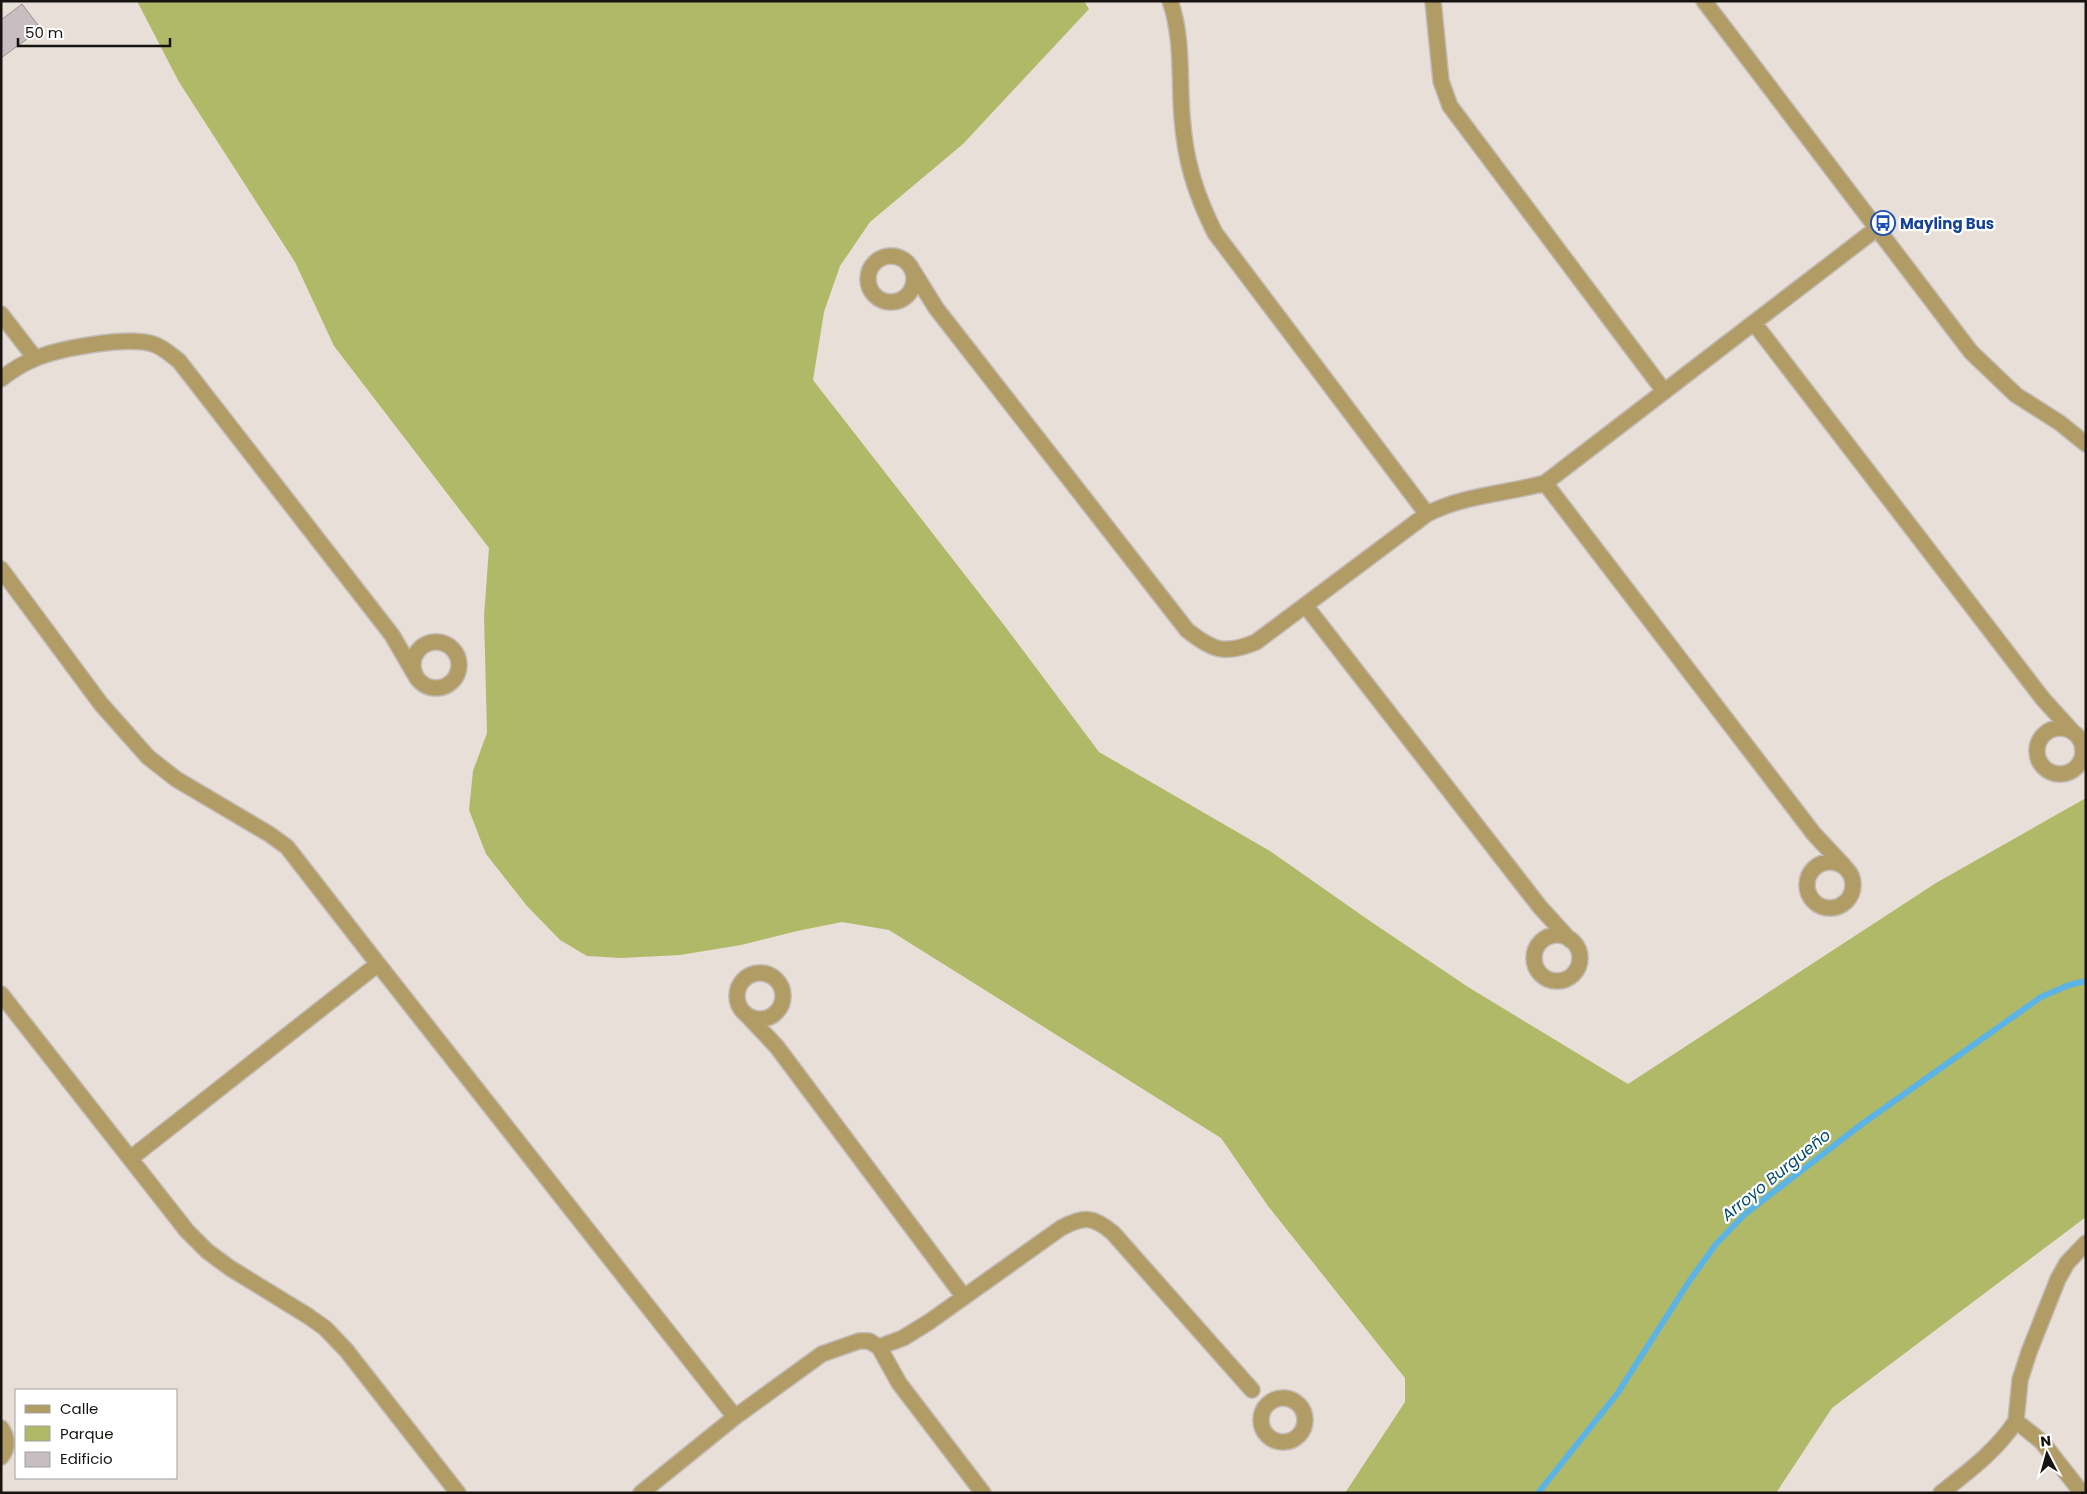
<svg xmlns="http://www.w3.org/2000/svg" width="2087" height="1494" font-family="Poppins,sans-serif">
	<style>
		.green { fill: #b0b968 }
		.lines { fill: none; stroke-linecap: round; stroke-linejoin: round }
		.stream { stroke: #5bb3e6; stroke-width: 6 }
		.building { fill: #c8bdc1; stroke: #9c9296 }
		.minor-casing { stroke: #c2bab4; stroke-width: 18 }
		.minor { stroke: #b09c64; stroke-width: 15 }
		.labels { text-anchor: middle; dominant-baseline: central; stroke-width: 4.5; stroke-linejoin: round; paint-order: stroke }
		.transit-label { font-size: 15px; font-weight: bold; fill: #164399; stroke: #fff; text-anchor: start }
		.water-label { font-size: 16px; font-style: italic; fill: #004a6c; stroke: #fff }
	</style>
	<rect width="100%" height="100%" fill="#e8dfd8"/>
	<!-- green -->
	<path class="green" d="M137 1H1084L1089 9 963 144 870 222 840 266 824 312 813 380 1004 625 1099 752 1270 851 1367 919 1468 987 1628 1084 1936 883 2086 798V1217L1832 1408 1776 1493H1345L1405 1402V1378L1268 1206 1221 1138 889 930 842 922 797 931 741 945 680 955 621 958 587 956 560 940 527 906 486 854 469 810 473 771 487 733 484 616 489 548 334 346 295 262 179 82Z"/>
	<g class="lines">
		<!-- stream -->
		<path class="stream" d="M1538 1493 1617 1394 1690 1280 1716 1244 1745 1214 1862 1124 2041 997 2069 985 2086 981"/>
	</g>
	<!-- building -->
	<path class="building" d="M22 4 41 29 1 58V20Z"/>
	<g class="lines">
		<defs>
			<path id="minor" d="M1170 1C1183 37 1179 78 1182 116 1185 160 1195 193 1215 233L1427 514
				M1433 1 1441 81 1450 106 1664 391
				M1704 1 1971 352 2016 395 2060 423 2086 444
				M868 279a23 23 0 1 1 46 0a23 23 0 1 1-46 0Z
				M913 271 936 308 1187 630C1213 651 1225 655 1256 642L1427 514C1464 495 1505 494 1545 483L1876 229
				M1 314 35 358
				M1754 323 2043 699 2073 732
				M1 379C11 371 22 364 34 359 60 348 127 336 153 344 163 347 171 355 179 361L392 635 414 673
				M1545 483 1814 834 1844 866
				M1 569 101 704 148 757 176 779 269 834 287 847 378 964 131 1158
				M1305 605 1540 907 1570 940
				M413 665a23 23 0 1 1 46 0a23 23 0 1 1-46 0Z
				M2037 751a23 23 0 1 1 46 0a23 23 0 1 1-46 0Z
				M1807 885a23 23 0 1 1 46 0a23 23 0 1 1-46 0Z
				M1534 958a23 23 0 1 1 46 0a23 23 0 1 1-46 0Z
				M378 964 735 1417
				M737 996a23 23 0 1 1 46 0a23 23 0 1 1-46 0Z
				M1 994 187 1231 207 1251 230 1268 308 1316 325 1328 346 1350 458 1493
				M747 1015 777 1047 964 1297
				M879 1347 903 1338 929 1322 1061 1228C1084 1216 1093 1216 1113 1233L1252 1390
				M1261 1420a22 22 0 1 1 44 0a22 22 0 1 1-44 0Z
				M1 1428C8 1438 8 1448 1 1457
				M641 1493 735 1417 822 1354 859 1341H869L879 1347 899 1383 983 1493
				M1941 1493C1969 1471 1996 1451 2016 1421
				M2082 1493 2042 1442 2016 1421 2020 1380 2029 1352 2058 1279 2067 1263 2086 1243"/>
		</defs>
		<!-- minor casing -->
		<use href="#minor" class="minor-casing"/>
		<!-- minor -->
		<use href="#minor" class="minor"/>
	</g>
	<!-- icons -->
	<defs>
		<symbol id="bus-ring" viewBox="-11 -11 22 22"><circle r="9.5" fill="#fff" stroke="#1a4fb4" stroke-width="1.5"/><path d="M-5-6H5V4H4V6H2V4H-2V6H-4V4H-5ZM-3.5-4V0h7V-4ZM-3.5 1.2v1.5H-2V1.2ZM2 1.2v1.5H3.5V1.2Z" fill="#1a4fb4"/></symbol>
	</defs>
	<g fill-rule="evenodd">
		<use href="#bus-ring" x="1869" y="209" width="28" height="28"/>
	</g>
	<g class="labels">
		<!-- transit labels -->
		<g class="transit-label">
			<text x="1900" y="223">Mayling Bus</text>
		</g>
		<!-- water labels -->
		<g class="water-label">
			<text transform="translate(1776 1175) rotate(-39)">Arroyo Burgueño</text>
		</g>
	</g>
	<!-- border -->
	<rect width="2087" height="1494" fill="none" stroke="#161310" stroke-width="5"/>
	<!-- legend -->
	<rect x="15" y="1389" width="162" height="90" fill="#ffffff" stroke="#a2a19f"/>
	<rect x="25" y="1405" width="25" height="8" fill="#b09c64" stroke="#a2a19f"/>
	<text x="60" y="1414" font-size="15" fill="#161310">Calle</text>
	<rect x="25" y="1426" width="25" height="15" fill="#b0b968" stroke="#a2a19f"/>
	<text x="60" y="1439" font-size="15" fill="#161310">Parque</text>
	<rect x="25" y="1452" width="25" height="15" fill="#c8bdc1" stroke="#a2a19f"/>
	<text x="60" y="1464" font-size="15" fill="#161310">Edificio</text>
	<!-- north arrow -->
	<g transform="translate(2047 1454) rotate(354)" stroke="#ffffff" stroke-width="4" paint-order="stroke">
	<path d="M0-4L9 19L0 12L-9 19Z" fill="#161310"/>
	<text y="-8" font-size="14" font-weight="bold" text-anchor="middle" fill="#161310">N</text>
	</g>
	<!-- scale -->
	<path d="M18 38v8h152v-8" fill="none" stroke="#161310" stroke-width="2.5"/>
	<text x="25" y="38" font-size="15" fill="#161310" stroke="#ffffff" stroke-width="4" paint-order="stroke">50 m</text>
</svg>
